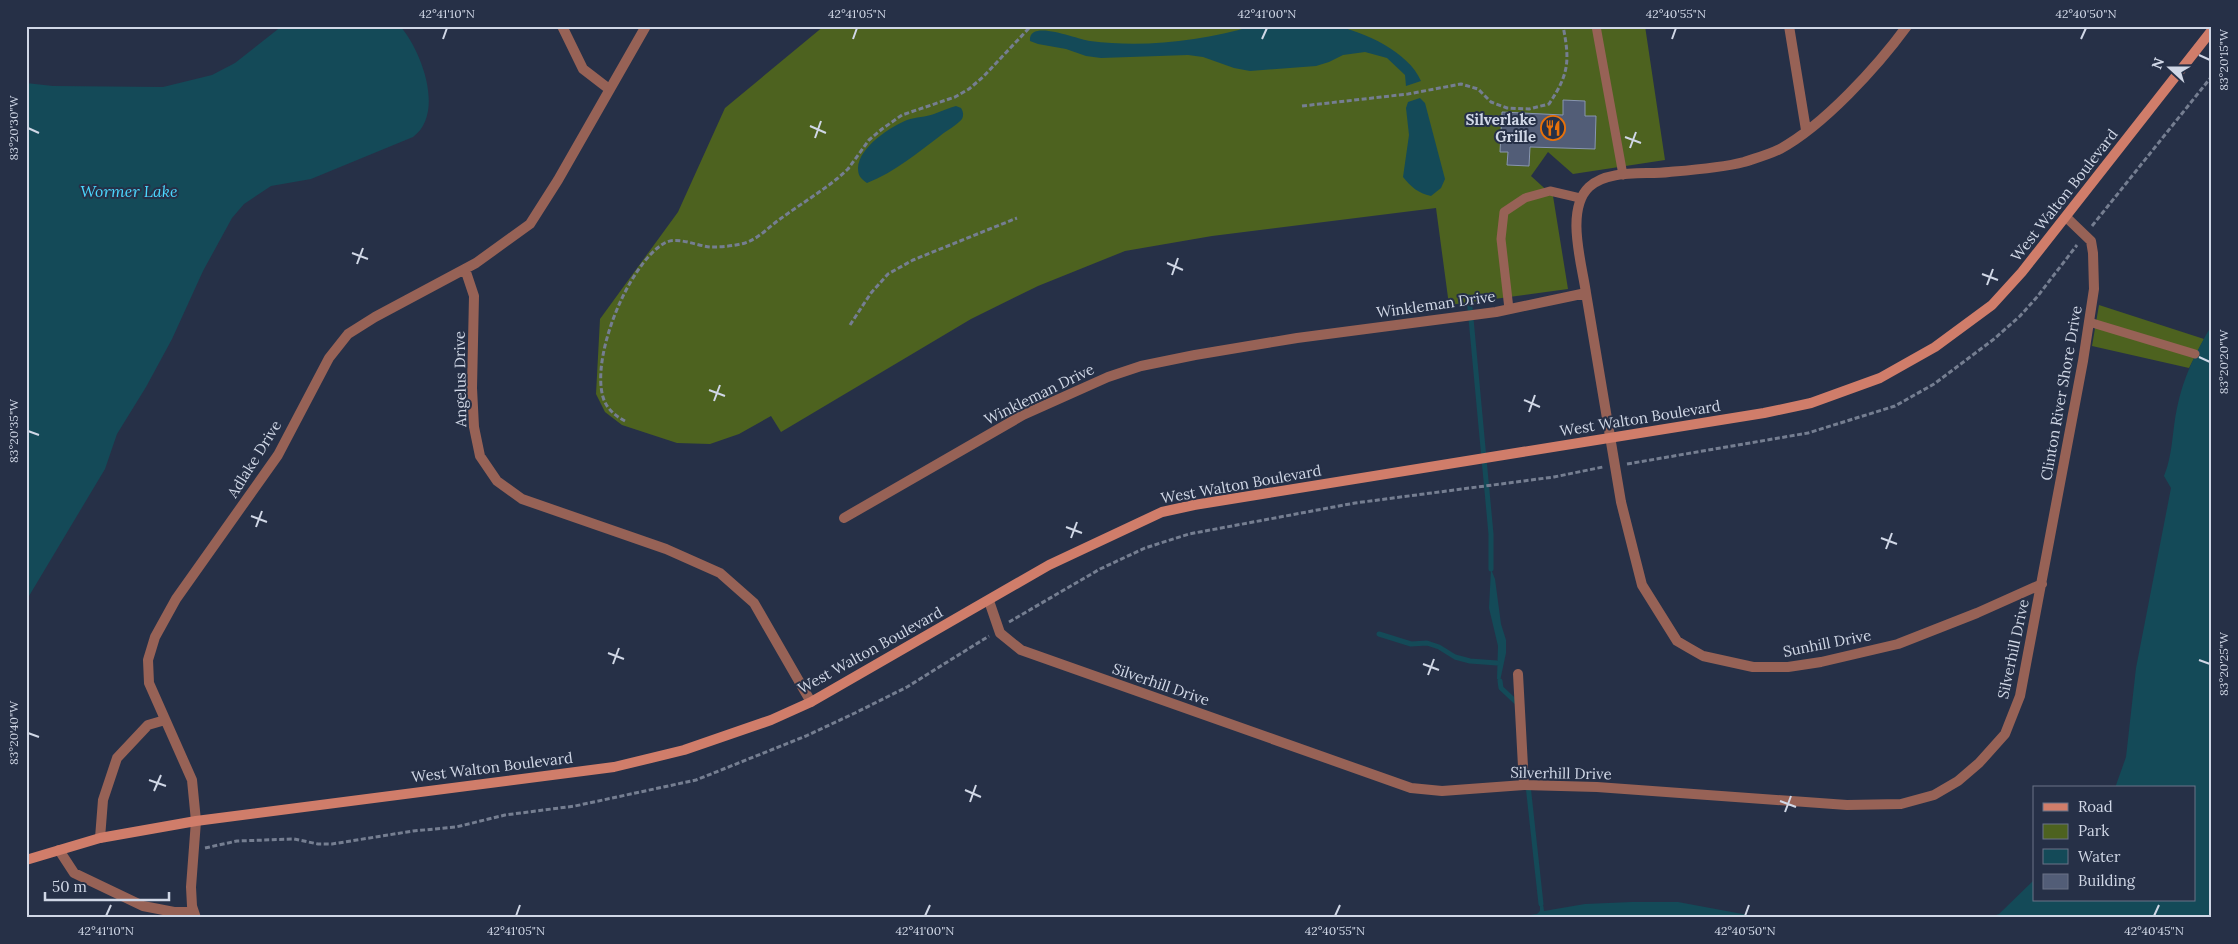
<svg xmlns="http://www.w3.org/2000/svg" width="2238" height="944" font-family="Lora,serif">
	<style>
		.green { fill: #4d621f }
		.water { fill: #144a58 }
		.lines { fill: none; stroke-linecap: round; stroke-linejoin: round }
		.stream { stroke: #144a58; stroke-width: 5 }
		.building { fill: #525d77; stroke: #8895b1 }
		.path { stroke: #757e91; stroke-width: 3; stroke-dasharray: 5 2.5; stroke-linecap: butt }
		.lane { stroke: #976256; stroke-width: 9 }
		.street { stroke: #976256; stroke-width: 10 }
		.secondary { stroke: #d07d6a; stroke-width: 10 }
		.ticks { fill: none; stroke: #d0d7e6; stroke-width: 2 }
		.labels { text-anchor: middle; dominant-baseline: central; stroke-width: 4; stroke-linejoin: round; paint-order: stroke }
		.poi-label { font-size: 15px; font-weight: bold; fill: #d0d7e6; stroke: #263047; text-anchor: end }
		.street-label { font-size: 15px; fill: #d0d7e6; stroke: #263047 }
		.water-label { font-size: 16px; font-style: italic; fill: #4bd8ff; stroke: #263047 }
		.neatline { fill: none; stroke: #d0d7e6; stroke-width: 2 }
		.ticks-label { font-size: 12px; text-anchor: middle; fill: #d0d7e6 }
	</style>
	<rect width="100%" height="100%" fill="#263047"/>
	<!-- green -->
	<path class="green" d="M824 26H1645L1665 160 1573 174 1548 152 1531 176 1553 196 1568 289 1449 305 1436 208 1212 236 1125 251 1038 286 971 319 781 432 771 416 739 434 710 444 677 443 622 425 605 412 596 394 600 319 678 212 725 108Z
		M2099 305 2204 339 2189 368 2092 346Z"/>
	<!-- water -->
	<path class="water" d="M282 26H400C422 51 445 114 413 137L311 179 271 186 244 204 232 218 203 271 172 339 146 387 117 434 105 469 26 601V83L53 86 163 87 212 75 235 63Z
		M1253 26C1276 26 1313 23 1335 26 1363 31 1409 52 1421 81L1406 86 1405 75 1387 58 1365 52 1343 55 1329 62 1316 66 1250 71 1234 68 1203 57 1188 55 1101 58 1086 56 1066 49 1038 44 1030 41C1028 18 1078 40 1090 41 1144 48 1201 41 1253 26Z
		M1420 98 1425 103 1445 179 1441 188 1431 196C1418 193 1411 187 1403 177L1409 135 1406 108 1408 102Z
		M956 106 961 108C963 111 964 115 962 119 957 125 946 131 940 136 917 153 895 172 867 183 861 179 858 176 858 168 859 147 890 127 907 120 916 117 926 117 934 114 942 111 948 108 956 106Z
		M2212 325V918H1987L1999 914 2034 880V900H2194V788H2115L2126 757 2136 668 2171 488 2164 476C2173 454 2172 431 2177 408 2183 378 2196 351 2212 325Z
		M1491 569 1495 579 1501 624 1506 640V653L1500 681 1497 679 1498 646 1489 608Z
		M1632 902H1678L1764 918H1511L1537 914 1540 911V904H1543L1544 911 1585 904Z"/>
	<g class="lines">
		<!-- stream -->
		<path class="stream" d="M1469 297 1491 534V569
			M1379 634 1411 644 1427 643 1439 647 1455 657 1470 661 1497 663
			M1500 681 1501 688 1517 703
			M1528 785 1541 904"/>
	</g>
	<!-- building -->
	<path class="building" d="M1563 100 1585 101V116H1596L1595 149 1530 147 1529 166 1507 165 1508 152H1500L1502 112 1563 115Z"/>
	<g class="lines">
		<!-- path -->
		<path class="path" d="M1302 106 1408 94 1461 84 1478 89 1491 102 1507 108 1529 109 1549 104C1569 74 1570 61 1563 26
			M2092 226 2212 76
			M850 325 871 293 888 274 913 260 1017 218
			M625 421C615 416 606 408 603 397 591 356 628 266 663 244 676 235 696 246 711 247 722 247 734 246 745 243 757 239 766 230 776 222 796 207 818 194 838 178L848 169 869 140 882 129 902 115 955 97 969 89 983 77 1031 26
			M1627 464 1808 433 1895 406 1934 384 1994 339 2020 316 2037 297 2077 245
			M1009 622 1100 569 1145 548 1189 534 1355 503 1554 477 1603 467
			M205 848 237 841 294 839 318 844H332L413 831 456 827 505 815 575 806 696 780 806 736 855 713 907 687 989 636"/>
		<!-- lane -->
		<path class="lane" d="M1596 26 1623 175
			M1509 309 1501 239 1504 212 1525 198 1550 191 1580 198
			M2089 322 2195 354"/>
		<!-- street -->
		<path class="street" d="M562 26 583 69 609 89
			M1789 26 1806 130
			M465 269 474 296 472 388 474 427 480 456 497 481 522 499 666 549 720 573 754 603 811 702
			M1586 293 1621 502 1642 585 1677 641 1689 648 1703 656 1753 667H1788L1821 662 1898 644 1977 613 2042 584
			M844 518 1023 415 1108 377 1141 366 1195 355 1297 338 1496 312 1586 293C1582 264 1565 210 1589 187 1608 169 1645 175 1669 172 1693 170 1721 168 1744 162 1756 158 1768 155 1780 149 1824 125 1877 67 1907 26
			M989 601 1000 633 1021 650 1411 788 1442 791 1524 785 1597 787 1847 805 1901 804 1934 795 1958 781 1979 763 2005 734 2020 696 2083 361 2094 289 2093 253 2091 241 2066 217
			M1518 674 1524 785
			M100 838 103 800 117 758 148 725 165 720
			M59 850 74 873 143 906 174 912H194
			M196 918 192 906 191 887 196 821 192 780 149 683 148 660 155 637 176 599 278 455 329 358 348 334 375 317 476 263 530 224 558 180 646 26"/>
		<!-- secondary -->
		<path class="secondary" d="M26 860 100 838 196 821 614 767 684 750 771 720 811 702 1049 565 1162 512 1194 505 1764 413 1811 403 1880 378 1935 347 1992 305 2022 272 2212 30"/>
	</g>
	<!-- ticks -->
	<path class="ticks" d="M443 39 447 28M853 39 857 28M1262 39 1267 28M1672 39 1676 28M2081 39 2086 28M2199 55 2210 60M810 126 826 133M28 128 39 133M1625 137 1641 143M815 138 821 121M1630 148 1636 132M352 253 368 259M1167 263 1183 270M357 264 363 248M1982 274 1998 280M1172 275 1178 258M1987 285 1993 269M2199 357 2210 362M709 390 725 396M1524 400 1540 407M714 401 720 385M1529 412 1535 395M28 431 39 435M251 516 267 522M256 527 262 511M1066 527 1082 533M1071 538 1077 522M1881 538 1897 544M1886 549 1892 533M608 653 624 659M2199 660 2210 664M613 664 619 648M1423 664 1439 670M1428 675 1434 659M28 733 39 737M149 780 166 786M965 790 981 797M154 791 161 775M1780 801 1796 807M970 802 976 785M1785 812 1791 796M106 916 111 905M516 916 520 905M925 916 930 905M1335 916 1340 905M1745 916 1749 905M2154 916 2159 905"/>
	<!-- icons -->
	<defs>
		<symbol id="restaurant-ring" viewBox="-11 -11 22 22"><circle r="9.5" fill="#263047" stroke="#e8710a" stroke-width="1.5"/><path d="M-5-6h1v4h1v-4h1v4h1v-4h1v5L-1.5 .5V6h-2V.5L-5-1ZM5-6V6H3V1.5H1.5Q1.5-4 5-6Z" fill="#e8710a"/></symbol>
	</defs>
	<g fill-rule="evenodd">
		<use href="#restaurant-ring" x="1539" y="114" width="28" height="28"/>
	</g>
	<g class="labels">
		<!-- poi labels -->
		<g class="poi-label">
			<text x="1536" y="119">Silverlake<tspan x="1536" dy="17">Grille</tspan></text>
		</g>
		<!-- street labels -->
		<g class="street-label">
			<text transform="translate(2064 195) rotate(-52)">West Walton Boulevard</text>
			<text transform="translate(1436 304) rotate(-8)">Winkleman Drive</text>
			<text transform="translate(460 379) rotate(-91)">Angelus Drive</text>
			<text transform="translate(2061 393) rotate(-80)">Clinton River Shore Drive</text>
			<text transform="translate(1039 394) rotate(-26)">Winkleman Drive</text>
			<text transform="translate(1640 418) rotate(-9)">West Walton Boulevard</text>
			<text transform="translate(254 459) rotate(-58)">Adlake Drive</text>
			<text transform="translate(1241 484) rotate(-10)">West Walton Boulevard</text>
			<text transform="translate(1827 643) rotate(-11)">Sunhill Drive</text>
			<text transform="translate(2013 649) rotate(-78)">Silverhill Drive</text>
			<text transform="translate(870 650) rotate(-29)">West Walton Boulevard</text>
			<text transform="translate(1161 684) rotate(19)">Silverhill Drive</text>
			<text transform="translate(492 767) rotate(-7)">West Walton Boulevard</text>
			<text transform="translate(1561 773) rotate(1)">Silverhill Drive</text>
		</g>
		<!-- water labels -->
		<g class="water-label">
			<text x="129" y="191">Wormer Lake</text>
		</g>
	</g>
	<!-- border -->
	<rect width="2238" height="944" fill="none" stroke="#263047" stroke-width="55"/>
	<!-- legend -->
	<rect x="2033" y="786" width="162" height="115" fill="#263047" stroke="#6a7387"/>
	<rect x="2043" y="803" width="25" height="8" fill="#d07d6a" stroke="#6a7387"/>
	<text x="2078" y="812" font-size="15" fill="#d0d7e6">Road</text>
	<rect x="2043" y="824" width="25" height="15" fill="#4d621f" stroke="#6a7387"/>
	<text x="2078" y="836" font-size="15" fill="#d0d7e6">Park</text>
	<rect x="2043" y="849" width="25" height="15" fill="#144a58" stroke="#6a7387"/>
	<text x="2078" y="862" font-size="15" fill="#d0d7e6">Water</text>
	<rect x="2043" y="874" width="25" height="15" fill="#525d77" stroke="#6a7387"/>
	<text x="2078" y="886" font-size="15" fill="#d0d7e6">Building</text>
	<!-- north arrow -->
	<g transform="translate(2170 68) rotate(291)" stroke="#263047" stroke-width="4" paint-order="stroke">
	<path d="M0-4L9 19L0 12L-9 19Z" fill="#d0d7e6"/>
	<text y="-8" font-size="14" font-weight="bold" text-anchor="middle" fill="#d0d7e6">N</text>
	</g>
	<!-- scale -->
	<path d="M45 892v8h124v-8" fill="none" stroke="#d0d7e6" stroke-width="2.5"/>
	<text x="52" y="892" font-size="15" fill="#d0d7e6" stroke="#263047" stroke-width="4" paint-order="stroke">50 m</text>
	<rect x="28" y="28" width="2182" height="888" class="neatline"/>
	<g class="ticks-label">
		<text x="447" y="18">42°41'10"N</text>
		<text x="857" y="18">42°41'05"N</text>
		<text x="1267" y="18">42°41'00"N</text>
		<text x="1676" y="18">42°40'55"N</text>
		<text x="2086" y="18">42°40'50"N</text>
		<text transform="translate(2224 60) rotate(-90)" y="4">83°20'15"W</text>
		<text transform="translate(14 128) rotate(-90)" y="4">83°20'30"W</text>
		<text transform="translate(2224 362) rotate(-90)" y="4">83°20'20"W</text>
		<text transform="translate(14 431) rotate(-90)" y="4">83°20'35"W</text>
		<text transform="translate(2224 664) rotate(-90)" y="4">83°20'25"W</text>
		<text transform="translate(14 733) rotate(-90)" y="4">83°20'40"W</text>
		<text x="106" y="935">42°41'10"N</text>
		<text x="516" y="935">42°41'05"N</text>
		<text x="925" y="935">42°41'00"N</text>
		<text x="1335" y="935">42°40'55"N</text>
		<text x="1745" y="935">42°40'50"N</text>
		<text x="2154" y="935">42°40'45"N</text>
	</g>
</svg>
